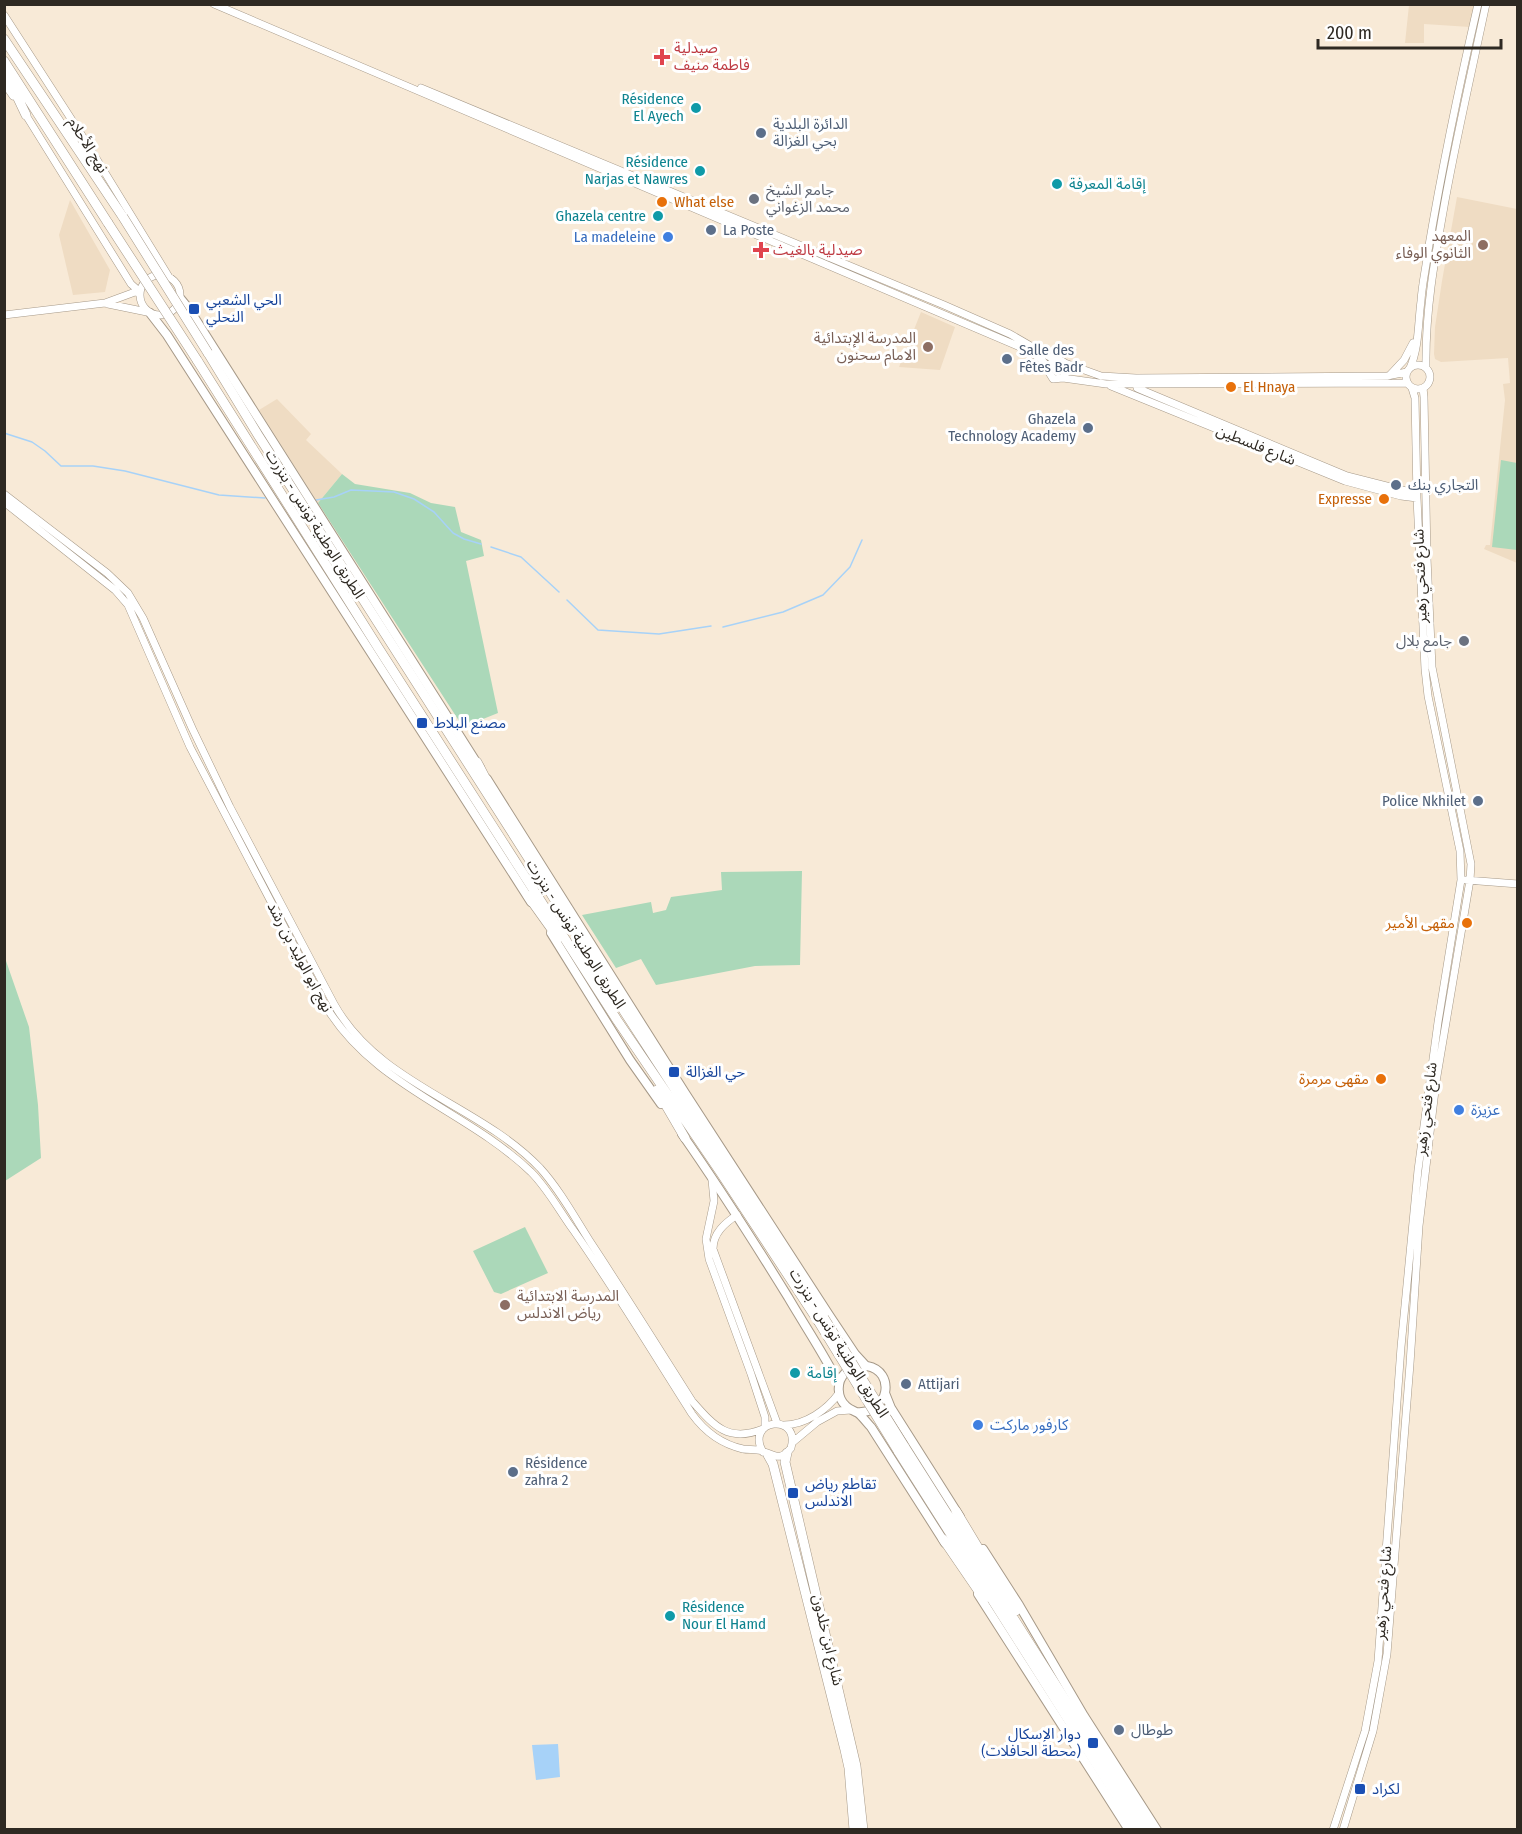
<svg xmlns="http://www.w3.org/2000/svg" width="1522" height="1834" font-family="'Fira Sans Condensed','Noto Sans Arabic',sans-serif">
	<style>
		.built { fill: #efdcc3 }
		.green { fill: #abd8b9 }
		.water { fill: #a7d2f8 }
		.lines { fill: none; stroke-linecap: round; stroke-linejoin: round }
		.stream { stroke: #a7d2f8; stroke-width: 1.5 }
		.minor-casing { stroke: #a69988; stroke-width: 8 }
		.major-casing { stroke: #a69988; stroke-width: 10 }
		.highway-casing { stroke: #a69988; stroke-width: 10 }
		.minor { stroke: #fff; stroke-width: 7 }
		.major { stroke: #fff; stroke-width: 8 }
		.highway { stroke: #fff; stroke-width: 9 }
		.highway-bridge-casing { stroke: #a69988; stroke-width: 10; stroke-linecap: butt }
		.highway-bridge { stroke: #fff; stroke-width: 9 }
		.health-dot { fill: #e0444e; stroke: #fff; stroke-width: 2 }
		.culture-dot { fill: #0f9aa8; stroke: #fff; stroke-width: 2 }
		.service-dot { fill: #5c6f8a; stroke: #fff; stroke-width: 2 }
		.worship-dot { fill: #6b7280; stroke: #fff; stroke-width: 2 }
		.food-dot { fill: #e8710a; stroke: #fff; stroke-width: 2 }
		.shop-dot { fill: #3f7fe0; stroke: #fff; stroke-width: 2 }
		.education-dot { fill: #8d6e63; stroke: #fff; stroke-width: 2 }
		.transit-dot { fill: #1a4fb4; stroke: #fff; stroke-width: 2 }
		.labels { text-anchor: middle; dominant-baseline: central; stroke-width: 6; stroke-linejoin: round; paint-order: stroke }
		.health-label { font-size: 15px; fill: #be3a42; stroke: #fff; text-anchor: start }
		.culture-label { font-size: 15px; fill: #0d838f; stroke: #fff; text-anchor: end }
		.service-label { font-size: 15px; fill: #4e5e75; stroke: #fff; text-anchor: start }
		.street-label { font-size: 15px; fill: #2e2922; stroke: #fff }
		.worship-label { font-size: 15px; fill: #5b616d; stroke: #fff; text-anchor: start }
		.food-label { font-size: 15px; fill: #c56008; stroke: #fff; text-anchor: end }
		.education-label { font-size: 15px; fill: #785e54; stroke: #fff; text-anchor: end }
		.shop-label { font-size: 15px; fill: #366cbe; stroke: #fff; text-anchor: start }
		.transit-label { font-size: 15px; fill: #164399; stroke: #fff; text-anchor: start }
	</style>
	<rect width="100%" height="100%" fill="#f8ead7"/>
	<!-- built -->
	<path class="built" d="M1409 5H1475L1470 27 1424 24V43H1405Z
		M1457 197 1517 209V563L1484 549 1486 545H1490L1505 400 1503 384 1510 383 1508 358 1441 362 1435 359 1434 354 1435 327 1442 281Z
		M70 200 110 270 105 292 73 295 59 235Z
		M921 312 955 327 940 370 899 367Z
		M277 399 311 434 306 440 342 474 318 503 259 410Z"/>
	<!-- green -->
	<path class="green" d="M1501 460 1517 463V550L1492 547Z
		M342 474 355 484 410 493 431 503 455 507 461 532 481 540 484 556 466 561 498 713 463 727 318 503Z
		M802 871 800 965 755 966 656 985 641 959 616 968 582 915 651 902 653 913 666 910 671 897 722 890 721 872Z
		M5 958 29 1027 38 1105 41 1158 5 1181Z
		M525 1227 548 1273 501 1294 494 1292 473 1251Z"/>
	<!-- water -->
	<path class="water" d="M558 1744 560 1777 536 1780 532 1745Z"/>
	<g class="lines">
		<!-- stream -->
		<path class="stream" d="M4 433 32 442 45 451 61 466H93L125 471 219 495 265 498
			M316 500 334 497 351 490 394 492 414 499 434 512 453 533 464 539 481 544
			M491 547 521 557 559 592
			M567 600 598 630 659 634 711 626
			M723 627 783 612 823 595 850 567 862 540"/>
		<defs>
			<path id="minor" d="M214 4 1027 350 1041 359 1048 367
				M4 15 88 145 169 277
				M4 83 13 96
				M421 88 944 305 1010 334 1055 360
				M24 112 131 284 140 292
				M140 295a20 20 0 1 1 40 0a20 20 0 1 1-40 0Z
				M108 304 147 312
				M4 315 105 303 135 292 140 293
				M1065 363 1101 376 1136 378 1387 376 1407 372
				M1406 377a12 12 0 1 1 24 0a12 12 0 1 1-24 0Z
				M1410 368C1419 348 1418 323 1421 301 1422 284 1426 268 1428 251 1442 168 1459 86 1478 4
				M1426 368C1425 311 1435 257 1445 201 1457 135 1472 70 1486 4
				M1390 375 1404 360 1413 343
				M1063 378 1068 369C1066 361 1059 358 1052 361L1048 371 1053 379 1063 378 1106 384 1407 383
				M1137 384V388L1144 391 1347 476 1414 493
				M1111 386 1345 481 1401 496 1417 498
				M4 494 107 573 128 593 143 618 192 728 230 807 334 1004C379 1085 479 1104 540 1168 560 1190 575 1218 591 1243 626 1296 659 1349 692 1401 714 1426 728 1443 763 1429
				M4 502 115 590 128 605 190 747 325 1005C374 1087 465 1109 531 1172 548 1189 560 1212 574 1231 616 1291 653 1353 692 1414 705 1432 721 1444 743 1449 749 1450 756 1449 762 1451 775 1455 780 1462 791 1448 801 1412 744 1419 763 1452
				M1466 880 1518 884
				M712 1180 714 1201 706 1239 709 1259 751 1374 765 1417V1427
				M737 1215C725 1223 713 1233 713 1249L777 1423
				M784 1425C805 1425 827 1410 839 1393
				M793 1442 817 1422 837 1411 851 1410
				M1333 1830 1365 1731 1378 1661 1401 1347 1418 1170 1438 1022 1461 880 1460 851 1428 696 1425 669 1417 498 1415 398 1412 388
				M1343 1830 1373 1731 1387 1654 1410 1364 1419 1226 1436 1082 1470 880 1471 864 1432 667 1427 558 1424 397 1423 388"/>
			<path id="major" d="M180 298 189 309 480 768
				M150 313 167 335 531 902
				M487 779 685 1093 829 1315 855 1354 866 1366
				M551 933 630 1060 661 1104
				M682 1134C719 1187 754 1242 788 1297 805 1326 824 1354 839 1384
				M885 1393 891 1408 960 1517
				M856 1412C890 1415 896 1371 867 1366 859 1365 851 1367 845 1373 836 1382 837 1398 846 1406 850 1410 855 1411 858 1413 863 1417 867 1423 871 1427L945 1543
				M983 1549 1019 1605 1084 1716 1157 1830
				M978 1594 1129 1830"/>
			<path id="highway" d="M4 39 123 217
				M4 61 108 223
				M7 75 26 115
				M208 353 258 435 545 884 626 1014 824 1318
				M197 360 379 649 617 1020 721 1173 818 1321
				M477 762 489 785
				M528 896 558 938
				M657 1090 685 1138
				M904 1446 1148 1830
				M898 1451 1138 1830
				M787 1453 785 1462 856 1766 863 1830
				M768 1455 773 1464 845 1750 849 1768 854 1830
				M956 1511 1016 1611
				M943 1539 984 1599"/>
		</defs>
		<!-- minor casing -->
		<use href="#minor" class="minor-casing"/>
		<!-- major casing -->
		<use href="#major" class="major-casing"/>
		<!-- highway casing -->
		<use href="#highway" class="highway-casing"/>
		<!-- minor -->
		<use href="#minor" class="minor"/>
		<!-- major -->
		<use href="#major" class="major"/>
		<!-- highway -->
		<use href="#highway" class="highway"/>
		<defs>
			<path id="highway-bridge" d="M123 217 208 353
				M108 223 197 360
				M824 1318 904 1446
				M818 1321 898 1451"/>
		</defs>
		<!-- highway-bridge casing -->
		<use href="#highway-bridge" class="highway-bridge-casing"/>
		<!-- highway-bridge -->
		<use href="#highway-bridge" class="highway-bridge"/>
	</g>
	<!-- markers -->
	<g class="health-dot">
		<path d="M659 48h6v6h6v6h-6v6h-6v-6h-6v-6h6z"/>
		<path d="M758 241h6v6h6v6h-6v6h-6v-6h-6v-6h6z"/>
	</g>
	<g class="culture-dot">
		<circle cx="696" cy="108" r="6"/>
		<circle cx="700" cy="171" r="6"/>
		<circle cx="1057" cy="184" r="6"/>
		<circle cx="658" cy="216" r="6"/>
		<circle cx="795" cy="1373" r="6"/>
		<circle cx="670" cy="1616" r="6"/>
	</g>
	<g class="service-dot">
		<circle cx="761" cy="133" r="6"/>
		<circle cx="711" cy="230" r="6"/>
		<circle cx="1007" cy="359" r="6"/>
		<circle cx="1088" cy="428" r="6"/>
		<circle cx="1396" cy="485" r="6"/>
		<circle cx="1478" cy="801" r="6"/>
		<circle cx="906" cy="1384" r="6"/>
		<circle cx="513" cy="1472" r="6"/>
		<circle cx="1119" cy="1730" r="6"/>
	</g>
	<g class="worship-dot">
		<circle cx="754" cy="199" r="6"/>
		<circle cx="1464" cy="641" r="6"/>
	</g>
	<g class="food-dot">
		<circle cx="662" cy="202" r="6"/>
		<circle cx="1231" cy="387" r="6"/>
		<circle cx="1384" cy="499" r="6"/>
		<circle cx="1467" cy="923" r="6"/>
		<circle cx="1381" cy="1079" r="6"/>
	</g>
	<g class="shop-dot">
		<circle cx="668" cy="237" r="6"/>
		<circle cx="1459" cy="1110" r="6"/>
		<circle cx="978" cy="1425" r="6"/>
	</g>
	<g class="education-dot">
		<circle cx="1483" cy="245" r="6"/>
		<circle cx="928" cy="347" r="6"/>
		<circle cx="505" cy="1305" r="6"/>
	</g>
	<g class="transit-dot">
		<rect x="188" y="303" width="12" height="12" rx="3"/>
		<rect x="416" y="717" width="12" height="12" rx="3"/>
		<rect x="668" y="1066" width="12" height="12" rx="3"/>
		<rect x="787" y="1487" width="12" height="12" rx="3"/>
		<rect x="1087" y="1737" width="12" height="12" rx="3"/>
		<rect x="1354" y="1783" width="12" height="12" rx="3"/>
	</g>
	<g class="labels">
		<!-- health labels -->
		<g class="health-label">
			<text x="674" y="48">صيدلية<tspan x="674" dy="17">فاطمة منيف</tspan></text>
			<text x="773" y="250">صيدلية بالغيث</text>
		</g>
		<!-- culture labels -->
		<g class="culture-label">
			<text x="684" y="99">Résidence<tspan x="684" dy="17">El Ayech</tspan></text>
			<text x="688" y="162">Résidence<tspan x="688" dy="17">Narjas et Nawres</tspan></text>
			<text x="1069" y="184" text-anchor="start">إقامة المعرفة</text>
			<text x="646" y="216">Ghazela centre</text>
			<text x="807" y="1373" text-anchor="start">إقامة</text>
			<text x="682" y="1607" text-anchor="start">Résidence<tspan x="682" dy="17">Nour El Hamd</tspan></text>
		</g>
		<!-- service labels -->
		<g class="service-label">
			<text x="773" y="124">الدائرة البلدية<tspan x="773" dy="17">بحي الغزالة</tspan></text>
			<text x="723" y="230">La Poste</text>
			<text x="1019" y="350">Salle des<tspan x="1019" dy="17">Fêtes Badr</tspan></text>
			<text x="1076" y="419" text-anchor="end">Ghazela<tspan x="1076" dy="17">Technology Academy</tspan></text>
			<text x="1408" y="485">التجاري بنك</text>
			<text x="1466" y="801" text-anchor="end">Police Nkhilet</text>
			<text x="918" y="1384">Attijari</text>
			<text x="525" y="1463">Résidence<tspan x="525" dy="17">zahra 2</tspan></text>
			<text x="1131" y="1730">طوطال</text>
		</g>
		<!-- street labels -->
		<g class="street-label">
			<text transform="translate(88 145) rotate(58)">نهج الأحلام</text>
			<text transform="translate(1256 445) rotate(22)">شارع فلسطين</text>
			<text transform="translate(315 524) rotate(58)">الطريق الوطنية تونس - بنزرت</text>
			<text transform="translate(1420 576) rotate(-92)">شارع فتحي زهير</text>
			<text transform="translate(576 934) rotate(58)">الطريق الوطنية تونس - بنزرت</text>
			<text transform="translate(300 957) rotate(62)">نهج ابو الوليد بن رشد</text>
			<text transform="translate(1426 1109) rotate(-83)">شارع فتحي زهير</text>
			<text transform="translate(839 1343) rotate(58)">الطريق الوطنية تونس - بنزرت</text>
			<text transform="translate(1383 1593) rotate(-86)">شارع فتحي زهير</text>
			<text transform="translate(828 1640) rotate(77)">شارع ابن خلدون</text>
		</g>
		<!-- worship labels -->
		<g class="worship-label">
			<text x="766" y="190">جامع الشيخ<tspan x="766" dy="17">محمد الزغواني</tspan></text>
			<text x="1452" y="641" text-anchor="end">جامع بلال</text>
		</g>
		<!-- food labels -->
		<g class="food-label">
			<text x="674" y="202" text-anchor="start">What else</text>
			<text x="1243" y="387" text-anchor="start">El Hnaya</text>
			<text x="1372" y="499">Expresse</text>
			<text x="1455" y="923">مقهى الأمير</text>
			<text x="1369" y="1079">مقهى مرمرة</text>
		</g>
		<!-- education labels -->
		<g class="education-label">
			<text x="1471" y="236">المعهد<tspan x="1471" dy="17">الثانوي الوفاء</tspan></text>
			<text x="916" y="338">المدرسة الإبتدائية<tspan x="916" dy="17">الامام سحنون</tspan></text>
			<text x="517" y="1296" text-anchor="start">المدرسة الابتدائية<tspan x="517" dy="17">رياض الاندلس</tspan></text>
		</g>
		<!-- shop labels -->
		<g class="shop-label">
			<text x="656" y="237" text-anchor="end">La madeleine</text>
			<text x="1471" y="1110">عزيزة</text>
			<text x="990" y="1425">كارفور ماركت</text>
		</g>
		<!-- transit labels -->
		<g class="transit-label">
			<text x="206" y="300">الحي الشعبي<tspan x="206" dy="17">النحلي</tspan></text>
			<text x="434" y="723">مصنع البلاط</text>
			<text x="686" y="1072">حي الغزالة</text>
			<text x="805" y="1484">تقاطع رياض<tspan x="805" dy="17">الاندلس</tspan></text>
			<text x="1081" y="1734" text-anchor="end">دوار الإسكال<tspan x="1081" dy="17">(محطة الحافلات)</tspan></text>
			<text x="1372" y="1789">لكراد</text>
		</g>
	</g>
	<!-- border -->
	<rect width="1522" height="1834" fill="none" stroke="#2e2922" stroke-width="12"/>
	<!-- scale -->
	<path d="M1318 39v9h183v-9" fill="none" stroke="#2e2922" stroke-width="3"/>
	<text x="1327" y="39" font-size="18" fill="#2e2922" stroke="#ffffff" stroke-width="4.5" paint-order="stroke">200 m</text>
</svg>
